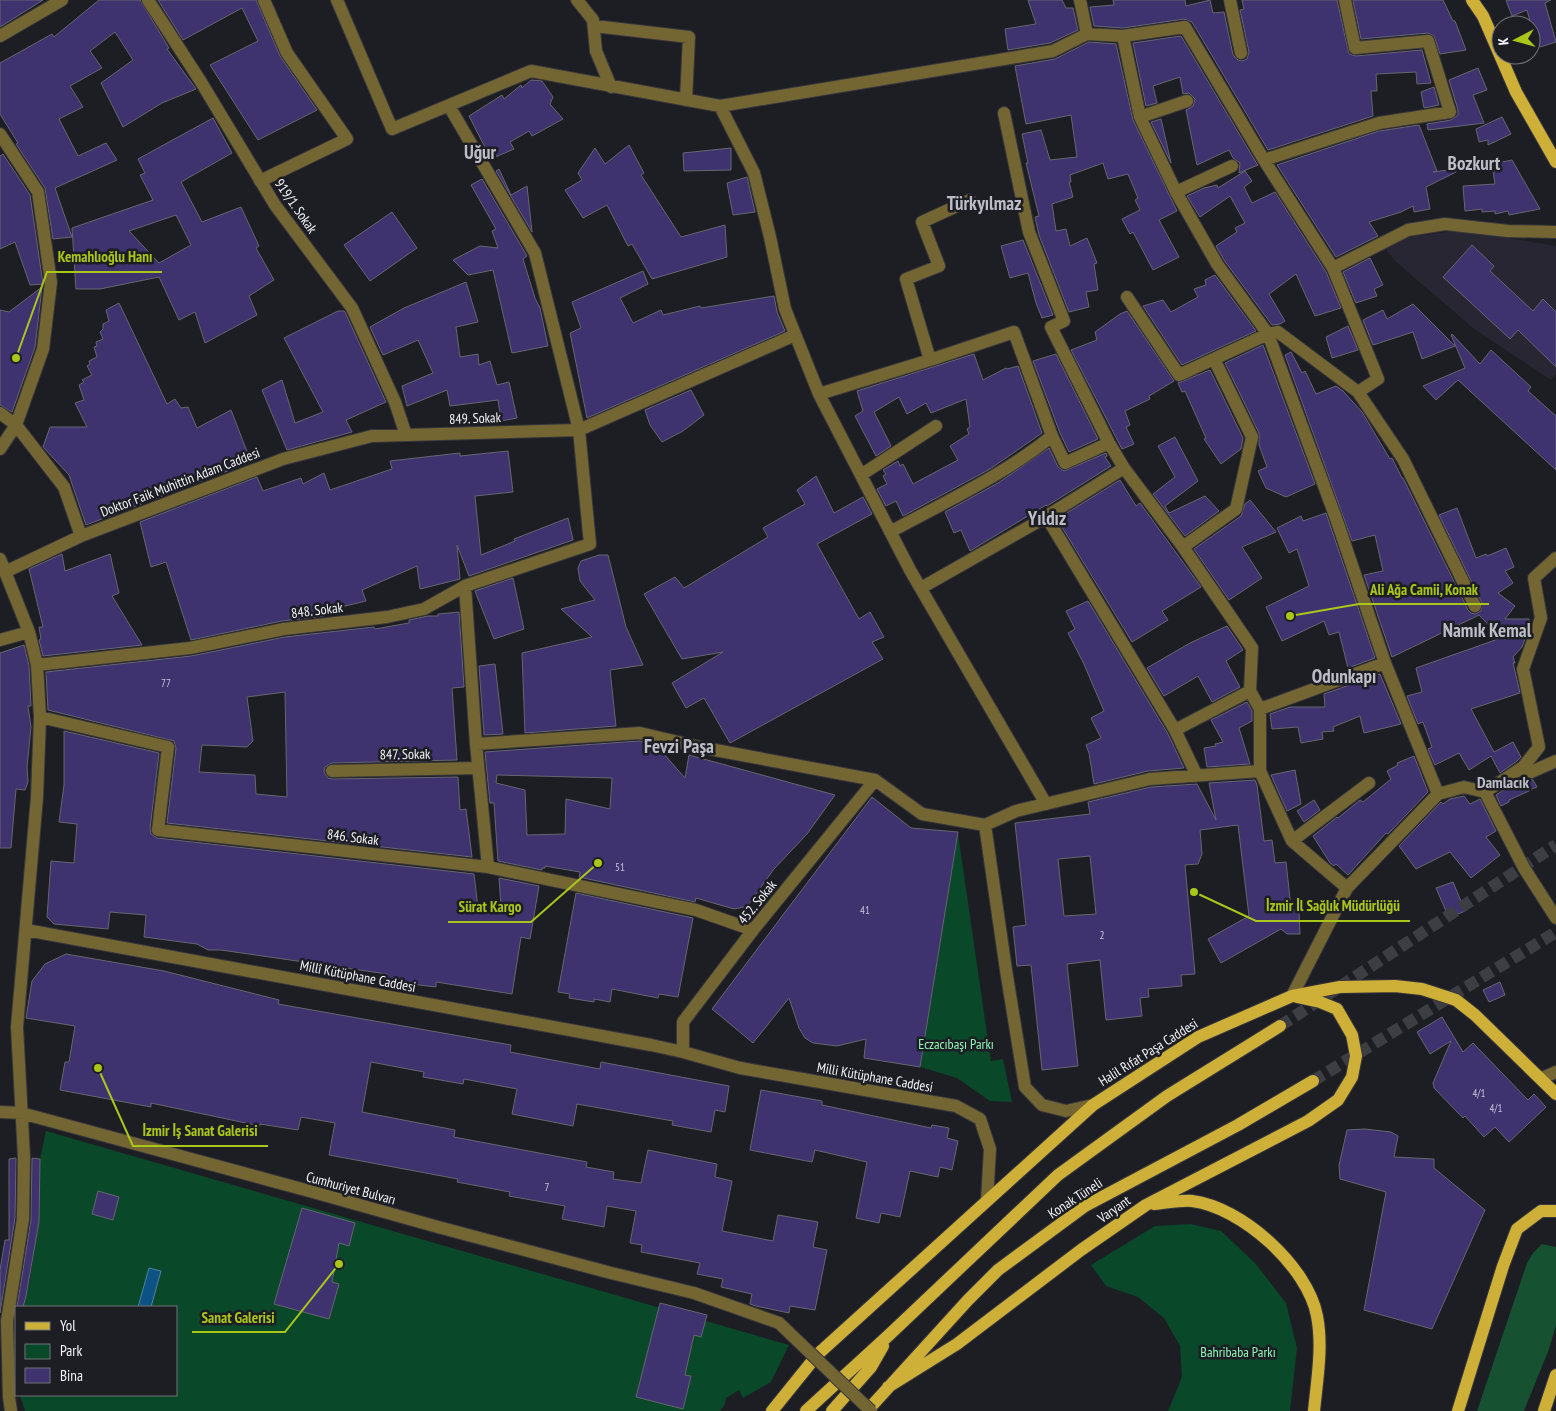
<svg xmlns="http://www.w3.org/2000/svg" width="1556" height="1411" font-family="'PT Sans Narrow',sans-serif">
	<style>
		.built { fill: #272632 }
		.green { fill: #094829 }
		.forest { fill: #165131 }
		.water { fill: #0c5282; stroke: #5182a5 }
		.building { fill: #3e326f; stroke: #67666f; fill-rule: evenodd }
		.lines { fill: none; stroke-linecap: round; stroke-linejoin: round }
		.major-tunnel { stroke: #3d3d44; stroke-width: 12; stroke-dasharray: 12 6; stroke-linecap: butt }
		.minor-casing { stroke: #37373d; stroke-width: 14 }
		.major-casing { stroke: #37373d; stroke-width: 14 }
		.minor { stroke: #746633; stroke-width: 12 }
		.major { stroke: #ceaf37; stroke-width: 12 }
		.minor-bridge-casing { stroke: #37373d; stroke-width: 14; stroke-linecap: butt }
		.minor-bridge { stroke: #746633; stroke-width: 12 }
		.labels { text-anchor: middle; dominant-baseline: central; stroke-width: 5; stroke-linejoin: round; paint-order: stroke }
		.number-label { font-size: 11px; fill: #c6c3d6 }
		.street-label { font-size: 14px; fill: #f3f3f8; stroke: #1d1d24 }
		.park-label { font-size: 14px; fill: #90f7b8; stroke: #1d1d24 }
		.quarter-label { font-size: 16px; font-weight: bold; fill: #bebdc7; stroke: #1d1d24 }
		.district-label { font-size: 19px; font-weight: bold; fill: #bebdc7; stroke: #1d1d24 }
		.leader { fill: none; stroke: #aac719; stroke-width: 2 }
		.callout-dot { fill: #aac719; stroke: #1d1d24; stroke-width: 2 }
		.callout-label { font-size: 15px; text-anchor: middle; font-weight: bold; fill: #aac719; stroke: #1d1d24; stroke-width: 5; stroke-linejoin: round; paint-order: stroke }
	</style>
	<rect width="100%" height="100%" fill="#1d1d24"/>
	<!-- built -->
	<path class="built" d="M1461 230 1556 246V374L1551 380 1473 328 1395 261 1384 247 1395 239Z"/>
	<!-- green -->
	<path class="green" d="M958 834 991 1061 1003 1059 1012 1102 990 1101 957 1078 920 1067Z
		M46 1131 789 1345 771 1382 743 1398 739 1390 726 1398 725 1404 720 1411H25L20 1395H176V1307H23L30 1279 39 1221 40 1159Z
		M1191 1224 1221 1231 1255 1263 1286 1303 1297 1348 1290 1411H1168L1182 1377 1180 1346 1164 1318 1138 1297 1106 1286 1091 1265 1155 1226Z"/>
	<!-- forest -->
	<path class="forest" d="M1542 1244 1556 1247V1325L1549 1349 1524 1411H1477L1527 1263 1533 1253Z"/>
	<!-- water -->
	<path class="water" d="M149 1268 161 1271 151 1307H138Z"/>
	<!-- building -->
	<path class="building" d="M0 0H43L0 27Z
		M99 0H140L169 48 167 49 196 89 162 103 123 127 101 83 133 60 115 32 90 51 102 68 70 86 83 107 59 119 78 156 106 143 117 160 55 188 72 237 53 239 45 188 16 144 18 143 0 114V63L52 34 54 37Z
		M158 0H256L280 56 317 110 258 140 210 65 258 41 242 8 183 40Z
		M1028 0H1062L1066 8H1073L1078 30 1050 43 1008 50 1005 29 1036 24Z
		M1113 0H1185L1186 6 1210 0 1213 13 1224 12 1233 55 1238 60 1242 61 1247 59 1249 52 1240 10 1244 9 1242 0H1337L1349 54 1356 56 1422 50 1431 83 1417 84 1416 72 1376 74 1377 91H1371L1373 116 1268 150 1192 22 1184 19 1123 28 1094 26 1090 7 1114 5Z
		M1353 0H1443L1453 21H1455L1466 50 1440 54 1434 36 1428 33 1361 39Z
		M1506 0H1551L1545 3 1556 42 1540 47 1538 42 1531 43V25L1527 10 1512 16Z
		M1181 36 1257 164 1258 165 1239 173 1240 163 1233 158 1229 150 1197 165 1186 110 1193 106 1195 99 1189 93 1183 94 1180 77 1153 86 1157 103 1146 106 1133 43Z
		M1089 42 1116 44 1133 120 1177 211 1159 220 1179 257 1153 270 1133 232 1130 234 1122 219 1140 210 1135 200 1138 198 1128 174 1108 179 1103 163 1070 175 1071 182H1069L1073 197 1052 204 1056 231 1066 229 1070 246 1087 238 1097 263 1094 264 1098 290 1086 292 1089 307 1069 312 1039 235 1035 217 1039 216 1026 163H1028L1022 134 1041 130 1050 160 1077 157 1071 115 1026 124 1015 66 1055 59Z
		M1478 68 1487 90 1473 95 1484 123 1428 130 1427 124 1451 120 1458 115V110L1449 80Z
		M531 80 542 81 553 97 550 104 563 119 532 136 529 131 510 142 514 149 491 159 469 116 502 95 504 99 521 85 522 88Z
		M1434 87 1439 105 1424 108 1421 92Z
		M1502 117 1511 134 1488 145V140L1479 142 1476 129Z
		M213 118 232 153 181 182 202 222 241 207 259 246 256 248 274 280 249 296 257 315 205 343 195 312 179 320 159 277 100 289H76L72 228 153 200 140 175 145 173 138 159ZM176 215 191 245 159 263 129 231Z
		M1161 119 1171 163 1151 122Z
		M1419 125 1437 171 1433 172 1455 169 1456 172 1426 187 1430 209 1414 212 1413 206 1401 212 1369 222 1378 236 1336 257 1277 165 1379 131Z
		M629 145 644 173 641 175 681 237 725 225 727 257 652 279 632 244 628 246 607 205 583 218 565 190 582 180 578 173 595 148 605 164Z
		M731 148V170L684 171 683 153Z
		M3 154 30 195 43 284 30 285 15 242 0 249V156Z
		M1512 160 1540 209 1509 215 1508 211 1495 214V211L1482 212V209L1465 211 1463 186 1495 184 1492 164Z
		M499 169 511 195 527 186 532 232 496 171Z
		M1245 171 1252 181 1244 187 1252 203 1275 192 1326 272 1341 308 1315 316 1296 274 1269 294 1285 321 1280 324 1272 325 1224 260 1216 246 1237 232 1235 228 1245 223 1230 196 1200 217 1187 196 1204 188 1217 185 1218 188Z
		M747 177 755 212 733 215 727 183Z
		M482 179 527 256 523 259 535 298 540 308 548 346 512 353 493 270 468 275 453 260 480 246 498 248 492 231 496 229 471 185Z
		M392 212 417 248 370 281 344 245Z
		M1023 240 1053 315 1042 318 1036 303 1028 273 1010 278 1001 246Z
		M1472 245 1494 266 1490 271 1533 311 1543 299 1556 312V367L1518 330 1510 339 1443 277Z
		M1370 258 1383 285 1374 289 1377 296 1356 303 1343 272Z
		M643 271 648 284 620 298 633 323 661 310 663 315 700 306 701 308 774 296 777 312 785 331 587 418 570 333 581 328 572 302Z
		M1215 275 1256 331 1182 365 1143 306 1163 300 1171 312 1198 297 1194 289 1206 285 1205 280Z
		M466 282 478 322 456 327 460 357 478 354 479 365 490 361 497 385 509 382 517 418 501 421 498 400 450 406 447 390 407 406 402 386 433 373 418 340 383 355 370 327 404 308Z
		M42 287 35 347 12 412 0 405V310L9 312Z
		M119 303 167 404 175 399 181 408 188 407 197 428 231 410 251 462 86 525 69 475 43 447 50 427H87L75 403 84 400 79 385 84 382 82 380 92 375 87 366 90 364 89 361 97 357 94 347 97 346 96 342 103 339 100 332 103 329V324L109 321 106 310Z
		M1413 304 1455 346 1422 359 1413 332 1373 345 1363 320 1383 310 1387 319Z
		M338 311H344L345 312 386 402 346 420 352 432 287 450 262 390 282 380 295 423 323 412 284 338Z
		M1127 311 1174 381 1149 396 1150 399 1125 411 1130 425 1126 427 1134 444 1122 449 1071 350 1097 340 1095 332 1120 314Z
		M1348 326 1358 350 1332 358 1326 337Z
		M1452 334 1480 364 1491 350 1531 387 1528 391 1556 416V470L1458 380 1436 400 1423 386 1465 368 1451 335Z
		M1263 345 1315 484 1286 497 1266 488 1258 471 1267 467 1259 445V433L1225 363Z
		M1291 352 1302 373 1305 371 1316 394 1336 386 1343 391 1362 412 1390 459 1392 458 1402 478H1403L1468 610 1471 613 1475 614 1481 611 1482 603 1439 515 1457 508 1476 558 1486 554 1487 556 1506 548 1514 567 1505 571 1513 583 1498 593 1515 606 1505 619H1529V628L1522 647 1513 657 1515 663H1513L1520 693 1471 709 1494 752 1513 742 1521 757 1517 761 1500 773 1491 756 1469 770 1459 753 1435 765 1428 749 1432 747 1423 722 1418 724 1407 696 1422 692 1416 668 1501 638 1479 615 1392 657 1364 575 1383 571 1375 535 1352 541 1285 355Z
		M974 354 983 380 1006 368 1007 369 1018 366 1042 433 990 469 903 516 896 501 886 506 877 489 887 484 883 476 886 474 883 470 898 461 900 466 903 464 913 484 958 460 950 446 969 434 967 429 970 427 966 399 931 413 926 403 907 414 899 397 874 412 891 446 876 456 855 416 863 411 857 391Z
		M1056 354 1098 439 1069 452 1060 433 1033 361Z
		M1210 370 1243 438 1241 449 1221 464 1204 439 1206 438 1185 391 1182 392 1178 383Z
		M691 390 704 415 683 431 662 442 650 425 645 410Z
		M1175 437 1198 481 1165 506 1169 513 1205 496 1219 511 1185 536 1153 494 1175 477 1158 446Z
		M1049 448 1058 467 1064 471 1106 453 1107 456 1105 457 1111 466 1047 506 1046 505 970 551 961 530 954 533 945 512 998 483Z
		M508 451 513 492 475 496 481 555 515 541 514 539 568 518 573 540 469 576 457 545 460 579 420 589 417 566 362 590 366 601 324 611 325 616 282 621 191 640 166 562 151 567 140 522 257 477 263 491 301 478 303 484 324 473 330 490 392 469 390 461 460 453V456Z
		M816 476 834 513 863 497 872 514 817 544 859 619 870 612 884 637 872 642 883 659 730 743 704 698 686 708 672 683 723 652 682 659 644 594 675 577 684 588 768 537 763 528 805 504 797 490Z
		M1120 480 1136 506 1140 503 1201 587 1162 611 1168 620 1132 642 1057 519Z
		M1250 500 1276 532 1242 547 1262 578 1229 600 1194 549 1241 516 1245 504Z
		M1326 513 1375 658 1348 668 1339 632 1329 635 1324 621 1282 641 1266 607 1309 586 1297 549 1289 553 1277 528 1301 516 1303 521Z
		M62 554 65 571 110 554 119 593 112 596 142 645 43 656 39 640 41 639 39 627H43L29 569Z
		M599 555H608L626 627 643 665 610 670 616 726 525 733 522 653 592 637 561 609 595 600 580 581 578 568 581 561Z
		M513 578 524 629 494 639 475 591Z
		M1088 601 1168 734 1184 768 1148 771 1094 784 1089 753 1086 745 1101 738 1091 718 1104 711 1083 662 1068 633 1075 629 1066 611Z
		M459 612 464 687 452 688 457 760 332 763 325 767 324 772 328 778 332 779 458 777 460 810 466 809 472 857 167 823 176 748 174 741 48 710 46 672 191 656 285 637 374 627 375 629 409 623V620L428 616H438V614ZM285 692 287 797 256 794 255 775 199 772 202 745 247 747 253 741 247 697Z
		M1227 626 1243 650 1226 661 1240 687 1212 702 1198 676 1164 696 1147 668 1190 643Z
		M24 645 29 666 31 706H28L31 727 27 767 28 782 25 790 16 789 11 848H0V653Z
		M495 664 503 734 484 735 479 666Z
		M1380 674 1401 724 1364 733 1360 716 1333 727 1334 731 1322 732 1323 739 1301 743 1298 727 1272 729 1270 714 1290 707H1325L1324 694Z
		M1247 702 1252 711V721L1239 728 1250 764 1207 767 1204 748 1216 746 1215 744 1223 742 1211 720Z
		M64 731 159 753 150 829 151 834 157 838 474 874 478 908 501 906 499 878 539 886 530 939 521 937 512 994 436 982V987L411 984 386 979 387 974 221 950H208L197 944 144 937 146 915 110 912 108 929 54 924 47 917 51 861 74 863 77 824 59 822 64 785Z
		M639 741 656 745 685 778 689 755 835 795 807 834 774 869 748 905 744 907 734 909 696 898 695 902 579 877 580 872 545 866V868H542V870L498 861 494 803H490L485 752ZM497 775 612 778 610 809 566 799 565 834 527 835 525 790 496 783Z
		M1414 756 1428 792 1388 834 1386 833 1348 875 1336 864 1334 866 1330 863 1313 836 1337 817 1338 818 1360 800 1363 802 1391 779 1387 771 1398 765 1397 763Z
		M1295 770 1301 804 1287 811 1271 775Z
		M1523 777 1533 780 1537 787 1529 790V791L1509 800V802L1501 806 1496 795Z
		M1255 780 1257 785 1264 841 1272 840 1275 863 1286 862 1291 908 1299 913 1300 934H1287L1281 929 1221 963 1208 939 1249 916 1238 825 1200 830 1202 854 1198 864 1185 865 1195 974 1181 975 1182 986 1148 989 1149 997 1140 998 1142 1016 1106 1020 1100 960 1067 964 1078 1066 1042 1070 1031 965 1017 966 1013 927 1026 925 1015 823 1090 814 1088 802 1151 787 1197 784 1216 820 1209 783ZM1090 856 1096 914 1064 916 1058 859Z
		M1464 796 1470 804 1480 799 1496 831 1486 837 1500 855 1471 878 1450 852 1416 869 1399 846 1441 802 1443 804 1450 799Z
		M872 797 911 828 958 832 920 1067 864 1058 866 1039 837 1046 813 1043 805 1038 799 1028 789 998 753 1043 712 1009Z
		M1314 800 1320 810 1304 822 1297 811Z
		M1453 882 1465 911 1449 918 1436 888Z
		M576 893 693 918 678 997 659 994 658 998 612 989 610 1002 594 999V1002L569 998 570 994 558 992Z
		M66 954 164 971 279 1000 278 1004 511 1045 510 1052 600 1069 601 1062 729 1086 725 1112 715 1110 711 1132 672 1125 673 1121 577 1104 573 1126 512 1114 517 1089 464 1079 463 1084 423 1077 424 1072 371 1062 362 1112 455 1130 454 1137 587 1162 586 1167 614 1172 613 1179 641 1183 648 1150 717 1164 715 1177 732 1181 722 1231 773 1241 778 1215 818 1222 813 1247 827 1250 815 1310 790 1306 789 1313 756 1306 750 1304 752 1294 721 1287 723 1279 697 1274 700 1263 641 1252 642 1245 630 1243 636 1211 607 1206 604 1227 562 1219 565 1206 509 1196 510 1192 457 1182 458 1179 329 1155 335 1123 301 1117 298 1130 260 1124V1126L151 1103V1107L60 1090 65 1062H69L75 1026 26 1018 32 981 45 964Z
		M1500 982 1505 995 1489 1002 1483 990Z
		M1442 1017 1463 1052 1473 1043 1528 1100 1534 1094 1546 1107 1509 1142 1495 1127 1484 1137 1465 1116 1463 1118 1434 1088 1433 1083 1451 1041 1430 1054 1417 1032Z
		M761 1090 822 1101V1105L931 1128 932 1125 949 1128 947 1138 958 1141 952 1170 940 1167 938 1177 910 1171 900 1217 881 1213 879 1223 856 1218 867 1162 815 1150 812 1162 750 1150Z
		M1365 1129 1391 1132 1398 1136 1394 1157 1434 1159V1168L1485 1210 1432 1329 1364 1310 1386 1192 1340 1179 1339 1165 1347 1130Z
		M16 1158 15 1218 0 1313V1270L5 1240H9V1159Z
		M32 1158 40 1159 39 1222 26 1296 23 1307H17L31 1220Z
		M98 1191 119 1197 113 1220 92 1214Z
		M302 1208 355 1223 349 1246 339 1243 332 1282 339 1284 329 1319 274 1304Z
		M660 1303 707 1315 701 1337 694 1335 685 1375 691 1376 683 1409 636 1397Z"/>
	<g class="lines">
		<!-- major-tunnel -->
		<path class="major-tunnel" d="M1280 1026 1556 845
			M1313 1081 1556 932"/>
		<defs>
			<path id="minor" d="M148 0 201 82 275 205 352 308 395 402 406 435
				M337 0 392 129 531 71 720 106 1053 51 1087 34
				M577 0 593 20 596 51 611 87
				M1080 0 1087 34 1123 36 1140 117 1176 192 1217 264 1268 334 1337 521 1385 663 1438 794
				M1230 0 1241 53
				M594 26 689 37 686 100
				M0 36 62 0
				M1123 36 1185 27 1264 160 1333 268 1378 379 1358 392
				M720 106 754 173 770 237 785 309 819 394 910 570 1046 804
				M1004 113 1029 232 1064 321 1051 327 1109 443 1124 468 1183 547 1252 648 1250 691 1260 709V771
				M1140 117 1187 101
				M0 134 38 192 51 282 43 349 16 425 0 449
				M1264 160 1379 123 1450 112 1428 41 1355 48 1345 0
				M260 181 347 139 287 53 264 0
				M1176 192 1232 166
				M1333 268 1408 230 1445 224 1508 231 1556 232
				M1127 297 1179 375 1268 334 1278 332 1358 392 1403 459 1475 606
				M930 360 906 279 939 266 922 222 970 200
				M819 394 930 360 1014 332 1052 436 1065 463 1109 443
				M0 413 16 425 64 487 81 536
				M861 475 936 426
				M1039 521H1049L1175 730 1196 774
				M890 532C945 502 1004 475 1052 436
				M1183 547 1236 509 1252 437 1214 359
				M0 559 29 632 37 665 40 717 37 797 17 1027 24 1157 23 1219 7 1321 9 1397 11 1411
				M5 572 81 536 283 459 372 436 579 430 795 335
				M465 586 476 744 488 867
				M921 588 1039 521 1124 468
				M0 640 29 632
				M37 665 190 648 284 629 387 617 424 609 465 586 590 544 579 430 535 253 449 106
				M1260 709 1385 663
				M40 717 168 747 158 830 488 867 696 910 753 930
				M1175 730 1250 691
				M476 744 640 733 699 747 875 780 922 814 985 825 1016 811 1150 779 1260 771 1292 841 1347 888 1438 794 1464 787 1485 792 1524 868 1556 918
				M1523 767 1531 772 1556 761
				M332 771 478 768
				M1485 792 1523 767 1539 747 1523 669 1541 618 1534 578 1556 558
				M985 825 1006 970 1025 1087 1042 1105 1066 1111 1093 1105
				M1292 841 1369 783
				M26 930 651 1045 683 1052 740 1068 956 1106 980 1119 990 1149 987 1200
				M1292 996 1347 888
				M683 1052V1022L753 930 875 780
				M1542 1078 1556 1072
				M0 1112 21 1113 313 1192 438 1227 611 1273 694 1293"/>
			<path id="major" d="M1472 0 1483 16 1516 92 1556 162
				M1154 1204C1166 1203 1180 1200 1192 1201 1242 1207 1308 1267 1317 1316 1323 1347 1317 1380 1314 1411
				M888 1387 957 1344 1081 1250 1146 1205 1308 1121 1338 1100 1352 1077 1356 1056 1352 1035 1337 1009 1320 1002 1297 997
				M772 1411 818 1354 1093 1105 1198 1037 1292 996 1340 987 1395 986 1422 989 1456 1000 1475 1015 1556 1094
				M806 1411 889 1335 1058 1175 1167 1096 1280 1026
				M832 1411 871 1367 883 1346
				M867 1411 968 1300 998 1270 1085 1206 1238 1125 1313 1081
				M1458 1411 1503 1266 1517 1229 1541 1211H1556
				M1544 1411 1556 1375"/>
		</defs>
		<!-- minor casing -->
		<use href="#minor" class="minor-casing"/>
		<!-- major casing -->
		<use href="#major" class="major-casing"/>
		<!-- minor -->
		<use href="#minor" class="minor"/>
		<!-- major -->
		<use href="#major" class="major"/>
		<defs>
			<path id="minor-bridge" d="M694 1293 779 1323 871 1411"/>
		</defs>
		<!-- minor-bridge casing -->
		<use href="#minor-bridge" class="minor-bridge-casing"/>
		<!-- minor-bridge -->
		<use href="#minor-bridge" class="minor-bridge"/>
	</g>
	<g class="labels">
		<!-- number labels -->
		<g class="number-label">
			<text x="166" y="683">77</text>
			<text x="620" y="867">51</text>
			<text x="865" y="910">41</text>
			<text x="1102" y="935">2</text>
			<text x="1479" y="1093">4/1</text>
			<text x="1496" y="1108">4/1</text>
			<text x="547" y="1187">7</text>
		</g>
		<!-- street labels -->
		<g class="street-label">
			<text transform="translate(296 206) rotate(55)">919/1. Sokak</text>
			<text transform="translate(475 418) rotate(-2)">849. Sokak</text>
			<text transform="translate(180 482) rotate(-21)">Doktor Faik Muhittin Adam Caddesi</text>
			<text transform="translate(317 610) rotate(-7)">848. Sokak</text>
			<text transform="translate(405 754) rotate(-1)">847. Sokak</text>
			<text transform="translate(353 837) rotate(7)">846. Sokak</text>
			<text transform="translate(757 902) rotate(-51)">452. Sokak</text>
			<text transform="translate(358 976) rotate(11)">Millî Kütüphane Caddesi</text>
			<text transform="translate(1148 1052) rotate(-32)">Halil Rıfat Paşa Caddesi</text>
			<text transform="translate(875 1077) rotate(10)">Milli Kütüphane Caddesi</text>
			<text transform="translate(351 1188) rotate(15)">Cumhuriyet Bulvarı</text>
			<text transform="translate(1075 1198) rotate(-33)">Konak Tüneli</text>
			<text transform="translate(1114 1209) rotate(-35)">Varyant</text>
		</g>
		<!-- park labels -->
		<g class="park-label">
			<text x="956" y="1044">Eczacıbaşı Parkı</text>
			<text x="1238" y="1352">Bahribaba Parkı</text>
		</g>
		<!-- quarter labels -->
		<g class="quarter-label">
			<text x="1503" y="782">Damlacık</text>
		</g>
		<!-- district labels -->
		<g class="district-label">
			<text x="480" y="152">Uğur</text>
			<text x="1474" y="163">Bozkurt</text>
			<text x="984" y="203">Türkyılmaz</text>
			<text x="1047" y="518">Yıldız</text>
			<text x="1487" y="630">Namık Kemal</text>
			<text x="1344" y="676">Odunkapı</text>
			<text x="679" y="746">Fevzi Paşa</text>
		</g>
	</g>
	<!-- callouts -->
	<path class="leader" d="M16 358L47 272H162M1290 616L1359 604H1489M1194 892L1256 921H1410M598 863L531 922H448M98 1068L133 1146H268M339 1264L285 1332H192"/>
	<g class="callout-dot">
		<circle cx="16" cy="358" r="5"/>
		<circle cx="1290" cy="616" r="5"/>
		<circle cx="1194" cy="892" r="5"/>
		<circle cx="598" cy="863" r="5"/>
		<circle cx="98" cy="1068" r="5"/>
		<circle cx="339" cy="1264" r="5"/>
	</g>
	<g class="callout-label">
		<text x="105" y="262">Kemahlıoğlu Hanı</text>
		<text x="1424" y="595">Ali Ağa Camii, Konak</text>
		<text x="1333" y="911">İzmir İl Sağlık Müdürlüğü</text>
		<text x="490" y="912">Sürat Kargo</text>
		<text x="200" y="1136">İzmir İş Sanat Galerisi</text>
		<text x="238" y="1323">Sanat Galerisi</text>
	</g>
	<!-- legend -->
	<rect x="15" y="1306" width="162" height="90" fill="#1d1d24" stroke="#737379"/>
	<rect x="25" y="1322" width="25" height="8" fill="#ceaf37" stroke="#737379"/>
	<text x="60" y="1331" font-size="15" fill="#f3f3f8">Yol</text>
	<rect x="25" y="1344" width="25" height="15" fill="#094829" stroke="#737379"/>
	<text x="60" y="1356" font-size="15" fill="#f3f3f8">Park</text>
	<rect x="25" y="1368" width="25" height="15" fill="#3e326f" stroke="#737379"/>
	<text x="60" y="1381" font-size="15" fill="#f3f3f8">Bina</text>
	<!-- north arrow -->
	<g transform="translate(1516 40) rotate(264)"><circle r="24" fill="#1d1d24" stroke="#737379"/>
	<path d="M0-4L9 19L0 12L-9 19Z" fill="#aac719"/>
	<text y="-8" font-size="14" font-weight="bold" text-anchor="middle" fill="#f3f3f8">K</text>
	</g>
</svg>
